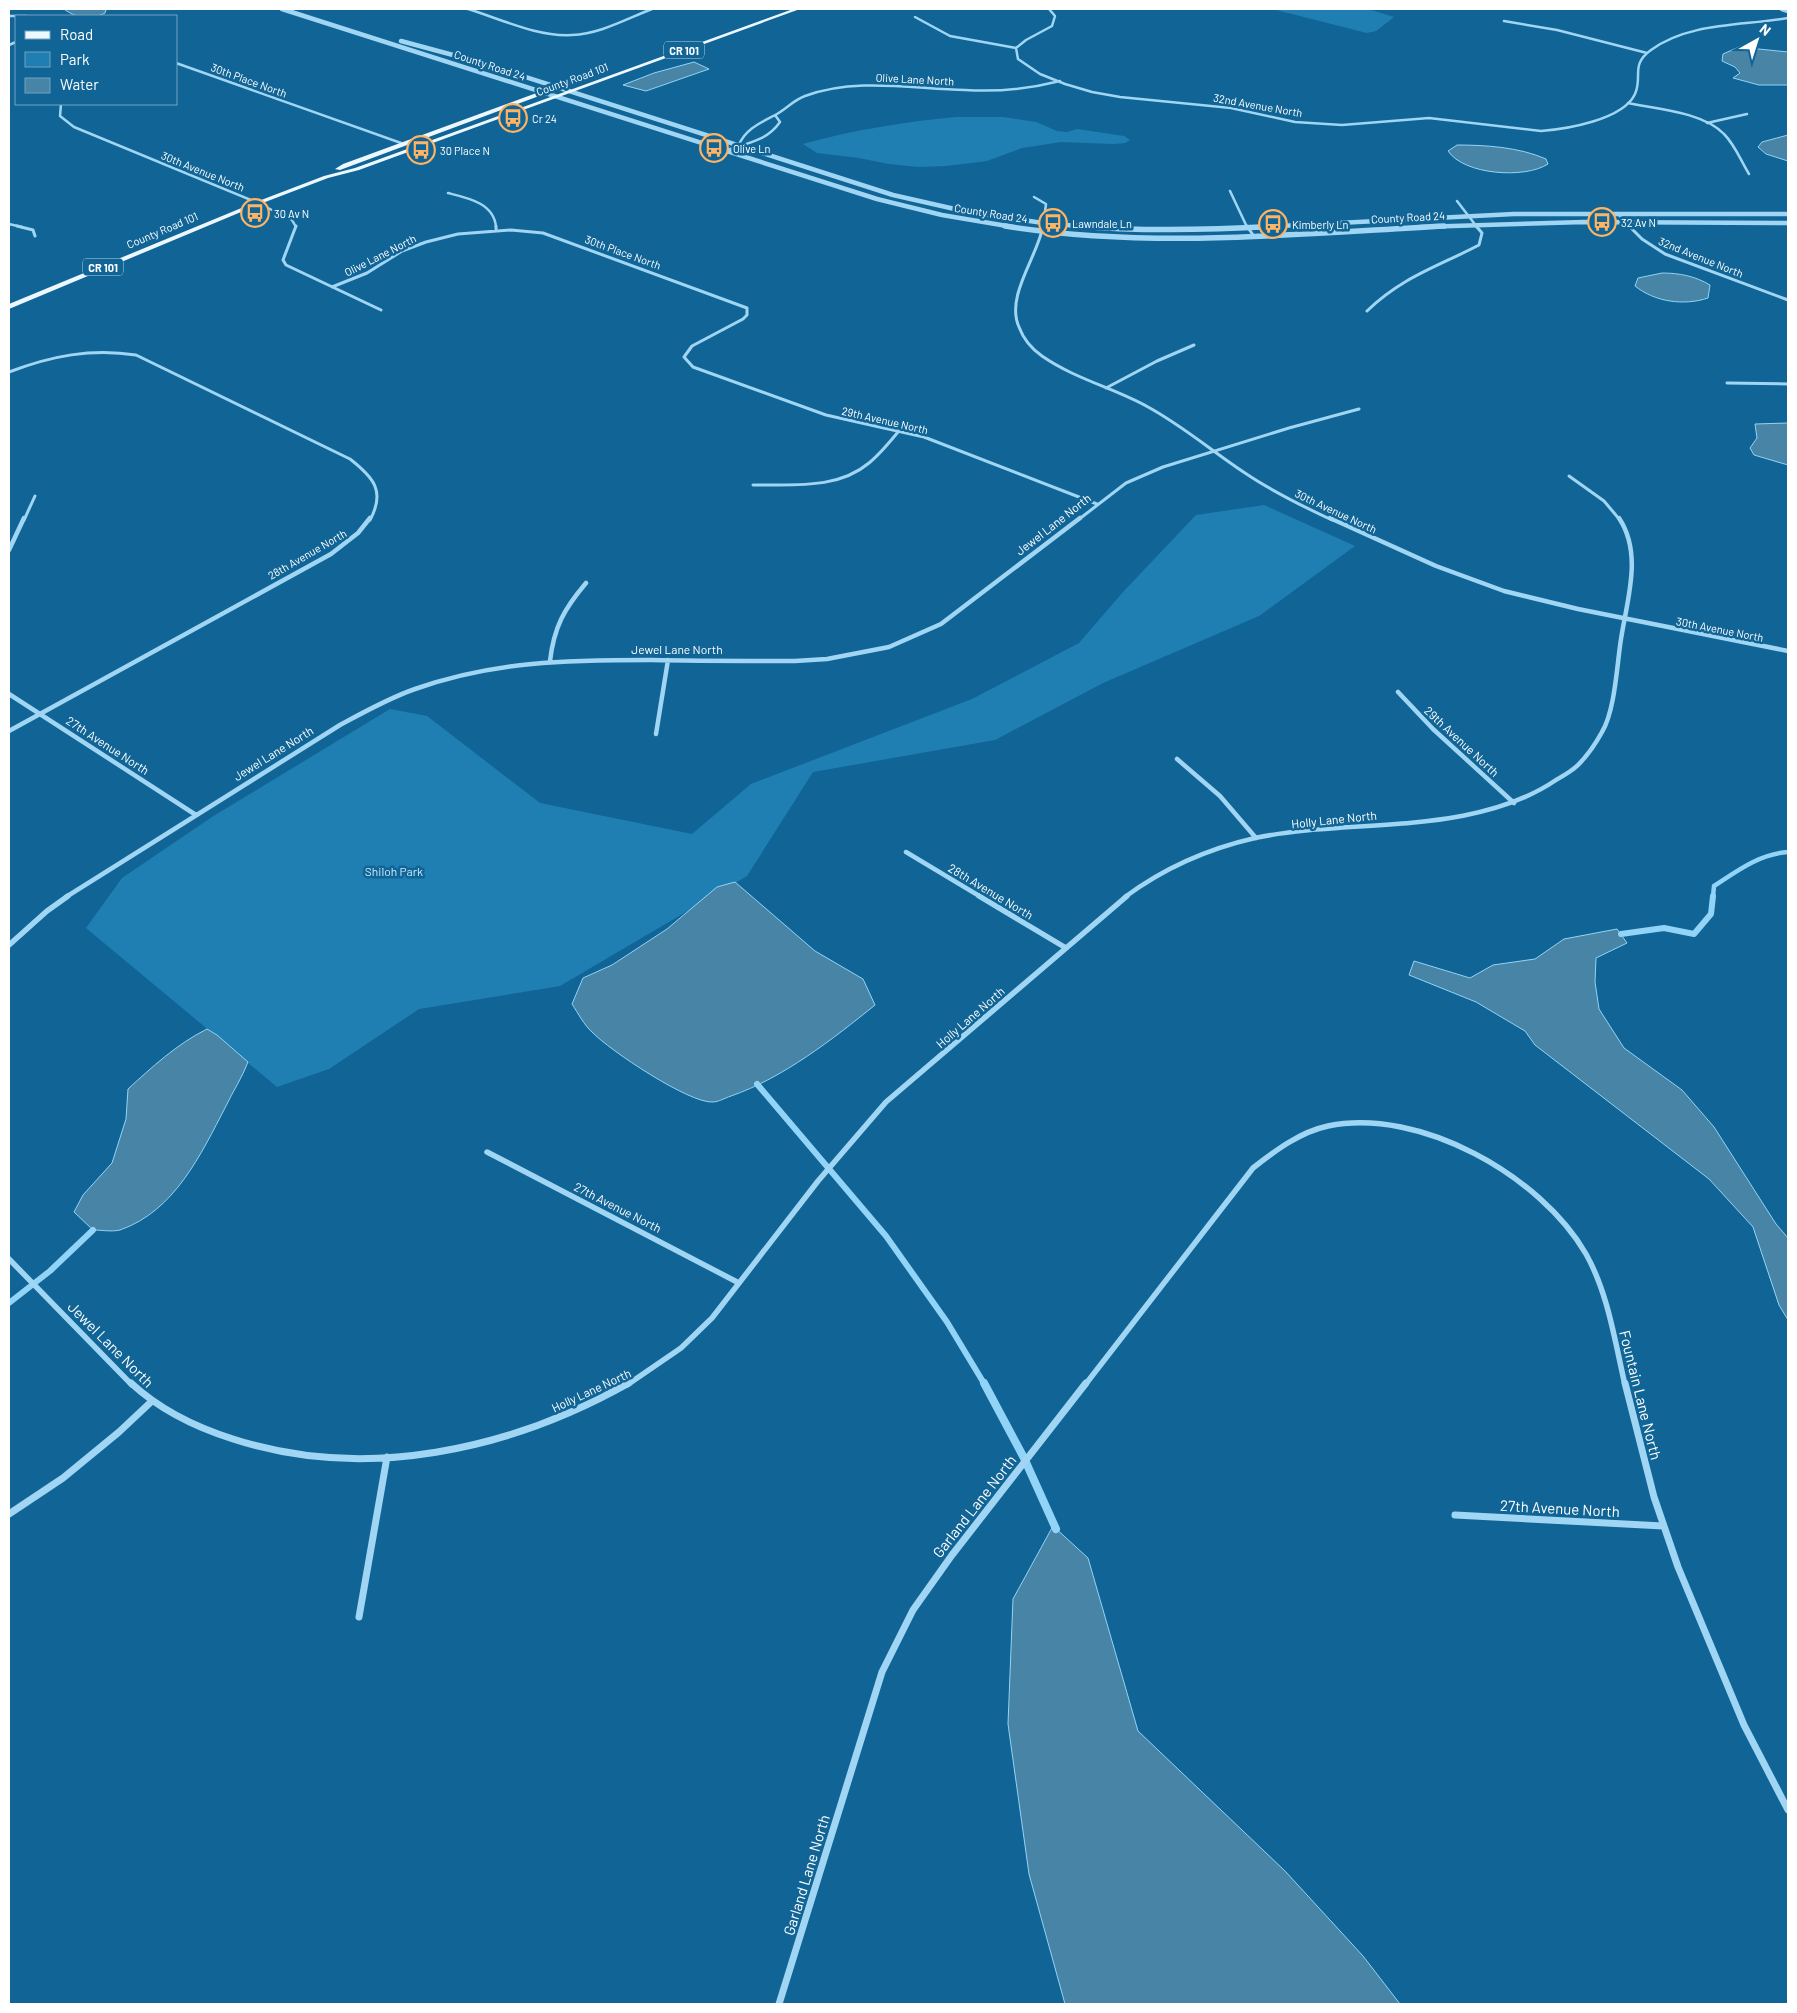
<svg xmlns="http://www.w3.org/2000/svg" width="1797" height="2013" font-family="Barlow,sans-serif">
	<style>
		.green { fill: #1f7fb3 }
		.water { fill: #4884a6; stroke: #92d4f7 }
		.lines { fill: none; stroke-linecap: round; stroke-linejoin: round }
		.stream-far2 { stroke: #92d4f7; stroke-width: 4.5 }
		.stream-far1 { stroke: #92d4f7; stroke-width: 6 }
		.stream { stroke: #92d4f7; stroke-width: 8 }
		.minor-far4 { stroke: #a0d6f4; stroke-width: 2.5 }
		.minor-far3 { stroke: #a0d6f4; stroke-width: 3 }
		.minor-far2 { stroke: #a0d6f4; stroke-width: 4.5 }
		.minor-far1 { stroke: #a0d6f4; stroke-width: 5.5 }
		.minor { stroke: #a0d6f4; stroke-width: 7 }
		.tertiary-far1 { stroke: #a0d6f4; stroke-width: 4.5 }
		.tertiary { stroke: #a0d6f4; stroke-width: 5.5 }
		.primary { fill: #edf7ff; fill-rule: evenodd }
		.labels { text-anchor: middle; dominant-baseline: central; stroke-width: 5; stroke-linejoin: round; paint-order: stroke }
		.shield { fill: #116596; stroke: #b8d1e0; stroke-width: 1 }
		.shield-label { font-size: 11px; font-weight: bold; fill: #fff }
		.far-street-label { font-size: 11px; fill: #fff; stroke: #116596 }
		.far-poi-label { font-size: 11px; fill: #fff; stroke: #116596; text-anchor: start }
		.street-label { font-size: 12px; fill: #fff; stroke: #116596 }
		.park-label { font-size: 12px; fill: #c8ebfe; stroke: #116596 }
		.near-street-label { font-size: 15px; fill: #fff; stroke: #116596 }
	</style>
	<rect width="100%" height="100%" fill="#116596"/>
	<!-- green -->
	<path class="green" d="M1272 9H1368L1394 17 1376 31 1367 33Z
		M956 117H1003L1036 122 1057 131 1067 132 1077 129 1124 136 1130 140 1125 143 1113 144 1061 142 1022 148 987 161 946 166 918 167 889 164 859 158 817 153 803 144C853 130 904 122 956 117Z
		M1264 505 1355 546 1259 616 1103 683 995 740 813 772 747 876 560 986 419 1009 329 1069 277 1087 86 928 122 878 212 817 390 709 427 716 540 803 692 834 751 784 972 699 1079 643 1123 592 1196 515Z"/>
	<!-- water -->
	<path class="water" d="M64 9H102L106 10 105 13C92 20 75 18 64 9Z
		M1739 47 1788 52V85H1759L1733 78 1740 73 1735 67 1722 61 1723 54Z
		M694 62 709 69 646 91 623 85 654 73Z
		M1788 135V161L1766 154 1758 147 1762 142Z
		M1457 145C1485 145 1519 147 1546 159L1548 164C1525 179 1464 175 1448 151Z
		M1662 273C1679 273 1695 276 1710 285L1708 298C1684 306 1655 302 1635 286L1638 278Z
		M1788 423V465L1754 455 1750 448 1757 438 1755 424Z
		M735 882 815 951 863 979 875 1005C833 1039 783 1078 731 1096 725 1098 718 1102 713 1102 690 1104 609 1050 592 1032 584 1025 578 1013 572 1004L583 978 612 965 667 929 717 887Z
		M1617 929 1627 943 1596 958 1595 982 1599 1009 1624 1048 1682 1090 1714 1127 1776 1224 1788 1238V1320L1779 1305 1753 1227 1709 1179 1535 1045 1525 1031 1476 1002 1409 975 1414 961 1470 978 1493 965 1535 959 1564 939Z
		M207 1029 217 1035 248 1062C242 1078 233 1091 226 1106 201 1154 175 1211 120 1230 112 1232 101 1230 93 1230L74 1212 83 1195 112 1163 126 1119 128 1089C152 1067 177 1044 207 1029Z
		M1053 1526 1088 1558 1138 1731 1285 1871 1363 1956 1400 2004H1065L1029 1874 1008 1724 1013 1599Z"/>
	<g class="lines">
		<!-- stream-far2 -->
		<path class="stream-far2" d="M1713 897 1714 886C1737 871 1759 854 1788 852"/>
		<!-- stream-far1 -->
		<path class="stream-far1" d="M1621 934 1664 928 1694 934 1711 914 1713 896
			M757 1084 886 1236 947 1322 985 1385
			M9 1303 50 1271 93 1230"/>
		<!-- stream -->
		<path class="stream" d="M984 1383 1024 1458 1056 1529"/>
		<!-- minor-far4 -->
		<path class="minor-far4" d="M468 9C501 19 537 37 572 35 600 34 626 19 652 9
			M9 16H26
			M915 17 950 36 1016 48
			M1504 21 1557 30 1647 53
			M9 45 16 42
			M1016 48 1018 59 1040 74 1065 84 1092 92 1120 97 1231 108 1295 122 1342 125 1429 118 1541 131C1566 129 1623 120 1635 94 1643 76 1630 65 1651 50 1689 22 1743 26 1788 18
			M1016 48 1026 40 1052 26 1055 16 1049 9
			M176 63 401 143
			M1628 103C1657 109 1703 112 1724 134 1735 145 1741 161 1749 174
			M61 104 60 116 74 127 258 203 292 220 296 227
			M1707 123 1747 114
			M739 145C745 129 762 122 777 114 787 108 794 100 805 96 856 77 913 89 965 90 998 92 1029 89 1060 81
			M725 151C746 143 766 142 780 122L775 115
			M1230 191 1247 227
			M448 193C468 198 494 203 496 227
			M1034 197 1046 204 1043 227
			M1457 201 1477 227
			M1617 213 1631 227
			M9 224 22 227"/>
		<!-- minor-far3 -->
		<path class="minor-far3" d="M17 226 33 230 35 236
			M296 226 283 260 286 265 381 310
			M496 226V229
			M1043 226C1038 256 1005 296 1019 327 1023 338 1032 349 1042 356 1075 379 1114 388 1148 407 1183 426 1213 452 1245 473 1273 492 1302 506 1332 520
			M1247 226 1253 235
			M1629 226 1642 239 1665 254 1788 300
			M332 287 367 273 402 251 426 242 458 234 511 230 543 233 747 308V315L743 319 692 346 684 357 693 367 826 415 924 437 1097 504
			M1367 311C1402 277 1437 267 1479 245L1482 233 1476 226
			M9 372C51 356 91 348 136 355L350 459C373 477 386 491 370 520
			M1727 383 1788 384
			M1106 388 1157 361 1194 345
			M1569 476 1604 501 1620 520
			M753 485C792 484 837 490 869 463 880 454 889 443 898 432
			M24 520 35 496
			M1078 520 1126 483 1163 467 1289 428 1359 409"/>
		<!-- minor-far2 -->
		<path class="minor-far2" d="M1330 518 1436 566 1504 591 1578 609 1788 651
			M9 550 24 518
			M550 661C554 627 564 609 586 583
			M1398 692 1433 729 1514 803
			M9 694 196 815
			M9 731 331 554 358 533 370 518
			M656 734 668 660
			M1177 759 1220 796 1256 838
			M906 852 981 897
			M66 897 340 725C364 712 389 698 415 689 495 661 568 660 651 660 699 661 747 661 795 661L827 659 889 647 941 624 1080 518
			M1125 897C1164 868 1207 849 1255 838 1350 818 1472 837 1556 780 1563 776 1572 771 1578 765 1587 756 1596 743 1602 732 1615 711 1617 664 1621 639 1627 600 1643 554 1619 518"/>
		<!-- minor-far1 -->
		<path class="minor-far1" d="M979 896 1066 948
			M9 945 47 911 68 896
			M487 1152 739 1283
			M9 1259 132 1385
			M627 1385 681 1348 712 1318 818 1181 886 1102 1127 896
			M1085 1385 1253 1168C1276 1150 1300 1132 1328 1126 1420 1107 1541 1176 1586 1254 1608 1293 1615 1342 1625 1385"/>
		<!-- minor -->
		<path class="minor" d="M131 1383C160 1410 195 1427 233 1439 365 1482 510 1450 629 1383
			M1625 1383 1654 1497 1678 1567 1744 1725 1788 1810
			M9 1514 63 1478 119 1432 152 1401
			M1455 1515 1663 1526
			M359 1617 387 1457
			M779 2004 882 1672 913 1610 952 1555 1086 1383"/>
		<!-- tertiary-far1 -->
		<path class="tertiary-far1" d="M282 9 877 199 942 215 1013 227
			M1782 9 1788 11
			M401 41 479 62 893 195 968 212 1043 223 1090 227
			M1258 227 1514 214H1788
			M1420 227 1584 222 1788 223"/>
		<!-- tertiary -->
		<path class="tertiary" d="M1005 226C1150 249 1297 234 1444 226
			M1076 226C1145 232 1214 230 1282 226"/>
		<!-- primary -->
		<path class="primary" d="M793 9H800L359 170 328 178 260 204 9 309V304L256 202 324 176 355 168Z
			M591 73 593 76 340 170 335 169 343 164Z"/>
	</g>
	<!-- icons -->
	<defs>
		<symbol id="bus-ring" viewBox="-11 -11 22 22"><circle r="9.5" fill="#116596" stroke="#ffb463" stroke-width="1.5"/><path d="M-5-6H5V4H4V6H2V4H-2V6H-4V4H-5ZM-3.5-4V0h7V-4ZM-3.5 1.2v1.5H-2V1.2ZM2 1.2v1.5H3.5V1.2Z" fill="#ffb463"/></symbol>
	</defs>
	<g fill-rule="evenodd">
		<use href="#bus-ring" x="497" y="102" width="32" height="32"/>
		<use href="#bus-ring" x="698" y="132" width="32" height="32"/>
		<use href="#bus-ring" x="405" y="134" width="32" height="32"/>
		<use href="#bus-ring" x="239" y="197" width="32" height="32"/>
		<use href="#bus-ring" x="1586" y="206" width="32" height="32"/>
		<use href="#bus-ring" x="1037" y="207" width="32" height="32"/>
		<use href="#bus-ring" x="1257" y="208" width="32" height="32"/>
	</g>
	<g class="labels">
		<!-- shield labels -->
		<g class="shield">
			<rect x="664" y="41.5" width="40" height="17" rx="4"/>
			<rect x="83" y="258.5" width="40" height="17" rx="4"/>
		</g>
		<g class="shield-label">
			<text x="684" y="50">CR 101</text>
			<text x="103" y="267">CR 101</text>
		</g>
		<!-- far-street labels -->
		<g class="far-street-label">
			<text transform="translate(490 65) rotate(18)">County Road 24</text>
			<text transform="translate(572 79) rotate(-20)">County Road 101</text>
			<text transform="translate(915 79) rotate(3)">Olive Lane North</text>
			<text transform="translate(249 80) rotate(20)">30th Place North</text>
			<text transform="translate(1258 105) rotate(10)">32nd Avenue North</text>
			<text transform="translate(203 171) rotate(22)">30th Avenue North</text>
			<text transform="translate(991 213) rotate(9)">County Road 24</text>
			<text transform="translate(1408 217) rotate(-3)">County Road 24</text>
			<text transform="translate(162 230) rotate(-23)">County Road 101</text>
			<text transform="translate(623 252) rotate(20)">30th Place North</text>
			<text transform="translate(380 255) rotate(-27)">Olive Lane North</text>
			<text transform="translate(1701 257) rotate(22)">32nd Avenue North</text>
			<text transform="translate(885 420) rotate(13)">29th Avenue North</text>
			<text transform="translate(1336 511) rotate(25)">30th Avenue North</text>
			<text transform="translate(307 554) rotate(-30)">28th Avenue North</text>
			<text transform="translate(1720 629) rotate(11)">30th Avenue North</text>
		</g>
		<!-- far-poi labels -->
		<g class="far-poi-label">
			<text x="532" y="118">Cr 24</text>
			<text x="733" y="148">Olive Ln</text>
			<text x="440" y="150">30 Place N</text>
			<text x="274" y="213">30 Av N</text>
			<text x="1621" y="222">32 Av N</text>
			<text x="1072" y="223">Lawndale Ln</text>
			<text x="1292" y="224">Kimberly Ln</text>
		</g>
		<!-- street labels -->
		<g class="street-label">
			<text transform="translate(1053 524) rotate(-38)">Jewel Lane North</text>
			<text x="677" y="649">Jewel Lane North</text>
			<text transform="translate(1462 741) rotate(43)">29th Avenue North</text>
			<text transform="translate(108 745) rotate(33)">27th Avenue North</text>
			<text transform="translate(273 753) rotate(-32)">Jewel Lane North</text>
			<text transform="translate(1334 819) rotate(-6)">Holly Lane North</text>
			<text transform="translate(991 891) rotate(31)">28th Avenue North</text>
			<text transform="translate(970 1017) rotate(-41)">Holly Lane North</text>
			<text transform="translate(618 1207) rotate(27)">27th Avenue North</text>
			<text transform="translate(591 1390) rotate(-25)">Holly Lane North</text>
		</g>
		<!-- park labels -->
		<g class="park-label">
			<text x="394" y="871">Shiloh Park</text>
		</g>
		<!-- near-street labels -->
		<g class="near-street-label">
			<text transform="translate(111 1344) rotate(45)">Jewel Lane North</text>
			<text transform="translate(1641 1395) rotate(76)">Fountain Lane North</text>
			<text transform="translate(974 1506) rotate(-52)">Garland Lane North</text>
			<text transform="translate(1560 1508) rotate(3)">27th Avenue North</text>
			<text transform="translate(806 1875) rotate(-73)">Garland Lane North</text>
		</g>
	</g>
	<!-- border -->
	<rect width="1797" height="2013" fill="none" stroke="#ffffff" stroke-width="20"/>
	<!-- legend -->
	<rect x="15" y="15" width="162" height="90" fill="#116596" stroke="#70a3c0"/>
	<rect x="25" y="31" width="25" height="8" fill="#edf7ff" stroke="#70a3c0"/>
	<text x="60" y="40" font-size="15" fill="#ffffff">Road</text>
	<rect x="25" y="52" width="25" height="15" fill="#1f7fb3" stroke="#70a3c0"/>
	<text x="60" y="65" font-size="15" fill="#ffffff">Park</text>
	<rect x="25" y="78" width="25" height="15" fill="#4884a6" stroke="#70a3c0"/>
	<text x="60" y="90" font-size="15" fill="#ffffff">Water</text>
	<!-- north arrow -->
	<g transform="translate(1757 40) rotate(39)" stroke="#116596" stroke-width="4" paint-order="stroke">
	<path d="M0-4L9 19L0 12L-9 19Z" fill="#ffffff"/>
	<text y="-8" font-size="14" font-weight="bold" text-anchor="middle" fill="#ffffff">N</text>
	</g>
</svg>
